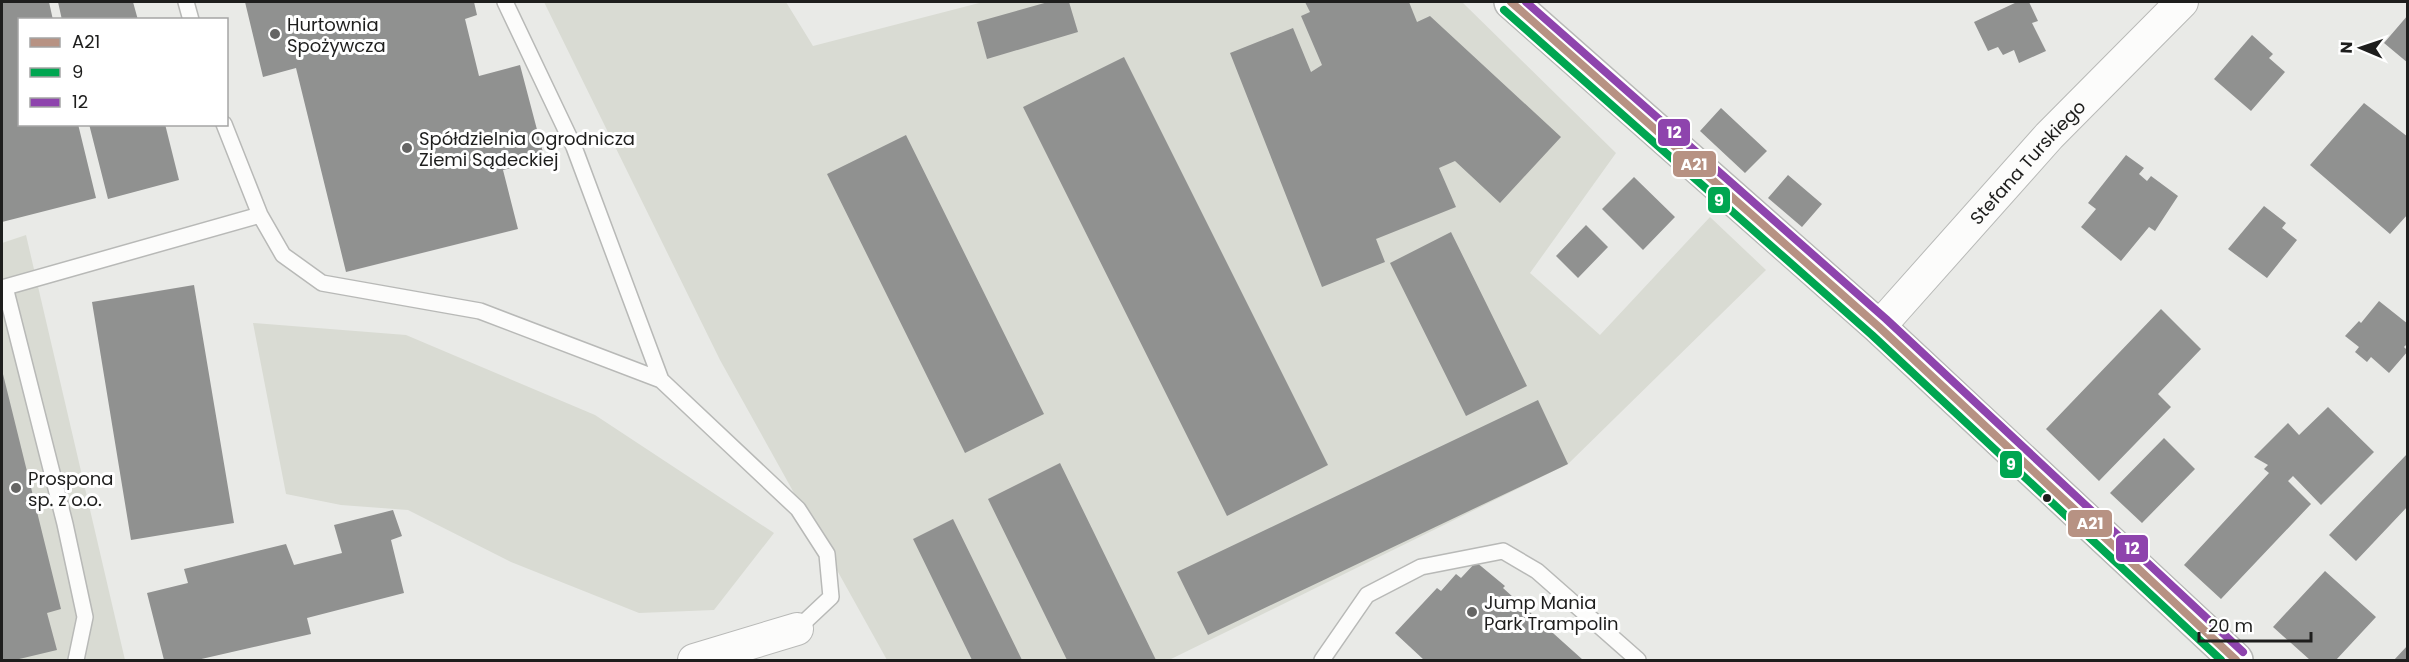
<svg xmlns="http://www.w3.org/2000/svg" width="2409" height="662" font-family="Poppins,sans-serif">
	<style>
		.built { fill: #d9dbd3 }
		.building { fill: #909190 }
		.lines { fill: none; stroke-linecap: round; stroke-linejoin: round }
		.lane-casing { stroke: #b8b9b7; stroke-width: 18 }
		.street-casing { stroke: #b8b9b7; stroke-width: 34 }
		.secondary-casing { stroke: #b8b9b7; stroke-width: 36 }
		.lane { stroke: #fcfcfb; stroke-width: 15 }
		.street { stroke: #fcfcfb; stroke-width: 32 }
		.secondary { stroke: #fcfcfb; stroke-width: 33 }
		.bus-1-casing { stroke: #fff; stroke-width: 12 }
		.bus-2-casing { stroke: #fff; stroke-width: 12 }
		.bus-3-casing { stroke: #fff; stroke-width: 12 }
		.bus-1 { stroke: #b79283; stroke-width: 8 }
		.bus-2 { stroke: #00a651; stroke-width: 8 }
		.bus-3 { stroke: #8e44ad; stroke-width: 8 }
		.poi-dot { fill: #656564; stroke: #fff; stroke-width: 2 }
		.bus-dot { fill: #1e1e1d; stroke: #fff; stroke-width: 2 }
		.labels { text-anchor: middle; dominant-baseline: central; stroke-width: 6; stroke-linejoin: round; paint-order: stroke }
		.poi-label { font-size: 18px; fill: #1e1e1d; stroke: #fff; text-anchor: start }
		.street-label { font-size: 18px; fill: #1e1e1d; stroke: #fff }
		.line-badge { stroke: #fff; stroke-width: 2 }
		.badge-label { font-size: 16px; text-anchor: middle; font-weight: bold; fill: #fff }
	</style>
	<rect width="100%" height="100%" fill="#e9eae7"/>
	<!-- built -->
	<path class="built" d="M544 2H786L813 46 983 2H1462L1616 153 1530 273 1600 335 1710 217 1766 270 1568 464 1169 660H887L720 360Z
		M26 235 125 660H2V243Z
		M253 323 406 335 595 415 774 533 714 610 639 613 511 562 408 510 341 505 286 494Z"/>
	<!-- building -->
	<path class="building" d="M2 2H49L53 20H20V124H78L96 198 2 222Z
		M58 2H133L138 20H62Z
		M245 2H474L477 15 465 19 479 76 520 65 545 160 503 170 518 229 346 272 296 68 263 77Z
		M1048 2H1069L1078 32 987 59 977 22Z
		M1305 2H1409L1417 22 1430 16 1561 137 1500 203 1455 161 1439 168 1456 207 1376 239 1385 262 1322 287 1230 53 1293 28 1311 72 1322 65 1301 16 1310 12Z
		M2017 2H2029L2038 21 2032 23 2046 51 2019 63 2014 50 2003 55 1998 47 1988 51 1974 22Z
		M2408 15V63L2384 43Z
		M2252 35 2273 54 2269 58 2285 72 2251 111 2214 79Z
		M1124 57 1328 465 1227 516 1023 107Z
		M2364 103 2408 137V214L2390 234 2310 165Z
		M1721 108 1767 151 1745 173 1700 131Z
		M89 124H165L179 180 108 199Z
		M906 135 1044 414 965 453 827 174Z
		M2126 155 2144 168 2139 174 2147 181 2151 176 2178 196 2155 231 2149 227 2121 261 2081 227 2096 209 2088 203Z
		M1788 175 1822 204 1802 227 1768 198Z
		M1634 177 1675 217 1643 250 1602 209Z
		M2264 206 2286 223 2282 228 2297 240 2267 278 2228 249Z
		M1586 225 1608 247 1578 278 1556 256Z
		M1451 232 1527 386 1466 416 1390 263Z
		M194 285 234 523 131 540 92 302Z
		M2379 301 2408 324V343L2404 347 2408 351 2389 373 2371 357 2367 362 2355 352 2359 347 2345 336 2359 321 2361 323Z
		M2161 309 2201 349 2158 394 2171 407 2099 481 2046 429Z
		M2 370 61 609 47 613 57 650 15 660H2Z
		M1538 400 1568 464 1208 635 1177 572Z
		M2328 407 2374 452 2321 505 2293 476 2288 481 2311 504 2221 599 2184 565 2269 473 2264 469 2268 465 2254 457 2288 423 2299 435Z
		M2164 438 2195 469 2142 523 2110 493Z
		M2408 453V506L2356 561 2329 535Z
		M1060 463 1156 660H1067L988 499Z
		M393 510 402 536 391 540 404 593 307 618 311 634 197 660H164L147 593 188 583 184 569 286 544 294 565 342 553 334 525Z
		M953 519 1022 660H972L913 539Z
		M1476 562 1505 586 1503 588 1583 660H1424L1395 633 1437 588 1441 591 1456 574 1461 578Z
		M2325 571 2376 617 2336 660H2310L2273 627Z
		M2408 645V660H2394Z"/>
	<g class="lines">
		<defs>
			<path id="lane" d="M186 2 191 20
				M505 2 574 147 661 380 798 509 827 554 831 597 797 629
				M224 124 260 215 283 255 322 283 480 311 661 380
				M5 287 65 524 85 617 76 660
				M2 288 260 215
				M1322 660 1367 595 1421 567 1503 551 1537 571 1638 660"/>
			<g id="street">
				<path id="s1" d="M1879 327 2049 136 2182 2"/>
				<path d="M694 660 797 629"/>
			</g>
			<path id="secondary" d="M1511 2 1879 327 2236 660"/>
		</defs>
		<!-- lane casing -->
		<use href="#lane" class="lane-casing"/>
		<!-- street casing -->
		<use href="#street" class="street-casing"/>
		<!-- secondary casing -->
		<use href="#secondary" class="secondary-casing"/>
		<!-- lane -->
		<use href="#lane" class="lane"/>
		<!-- street -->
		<use href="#street" class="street"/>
		<!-- secondary -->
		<use href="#secondary" class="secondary"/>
		<defs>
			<path id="bus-1" d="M1511 2 1879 327 2236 660"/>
			<path id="bus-2" d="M1504 10 1872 335 2221 660"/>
			<path id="bus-3" d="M1526 2 1886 319 2243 652"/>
		</defs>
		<!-- bus-1 casing -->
		<use href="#bus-1" class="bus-1-casing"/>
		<!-- bus-2 casing -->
		<use href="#bus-2" class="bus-2-casing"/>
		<!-- bus-3 casing -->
		<use href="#bus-3" class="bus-3-casing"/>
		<!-- bus-1 -->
		<use href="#bus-1" class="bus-1"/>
		<!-- bus-2 -->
		<use href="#bus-2" class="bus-2"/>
		<!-- bus-3 -->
		<use href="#bus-3" class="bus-3"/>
	</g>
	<!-- markers -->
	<g class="poi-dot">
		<circle cx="275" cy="34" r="6"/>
		<circle cx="407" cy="148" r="6"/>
		<circle cx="16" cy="488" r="6"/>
		<circle cx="1472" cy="612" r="6"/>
	</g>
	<circle class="bus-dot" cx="2047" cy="498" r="5"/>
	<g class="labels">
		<!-- poi labels -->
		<g class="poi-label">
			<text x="287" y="24">Hurtownia<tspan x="287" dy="21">Spożywcza</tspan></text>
			<text x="419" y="138">Spółdzielnia Ogrodnicza<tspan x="419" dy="21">Ziemi Sądeckiej</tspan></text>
			<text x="28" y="478">Prospona<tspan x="28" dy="21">sp. z o.o.</tspan></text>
			<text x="1484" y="602">Jump Mania<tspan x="1484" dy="21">Park Trampolin</tspan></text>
		</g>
		<!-- street labels -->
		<g class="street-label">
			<text stroke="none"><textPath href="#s1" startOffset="222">Stefana Turskiego</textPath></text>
		</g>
	</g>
	<g class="line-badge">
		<rect x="1657" y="118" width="34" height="29" rx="6" fill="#8e44ad"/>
		<rect x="1672" y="150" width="45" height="28" rx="6" fill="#b79283"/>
		<rect x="1707" y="186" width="24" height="28" rx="6" fill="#00a651"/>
		<rect x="1999" y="450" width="24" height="29" rx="6" fill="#00a651"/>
		<rect x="2067" y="509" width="46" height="29" rx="6" fill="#b79283"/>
		<rect x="2115" y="534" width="34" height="29" rx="6" fill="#8e44ad"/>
	</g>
	<g class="badge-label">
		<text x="1674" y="138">12</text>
		<text x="1694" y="170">A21</text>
		<text x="1719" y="206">9</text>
		<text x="2011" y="470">9</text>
		<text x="2090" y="529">A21</text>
		<text x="2132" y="554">12</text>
	</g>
	<!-- border -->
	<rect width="2409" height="662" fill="none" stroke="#1e1e1d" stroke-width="6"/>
	<!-- legend -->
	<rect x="18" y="18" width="210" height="108" fill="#ffffff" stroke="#a5a5a5" stroke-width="1.5"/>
	<rect x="30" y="38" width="30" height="9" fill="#b79283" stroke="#a5a5a5" stroke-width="1.5"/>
	<text x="72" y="48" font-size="18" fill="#1e1e1d">A21</text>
	<rect x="30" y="68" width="30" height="9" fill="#00a651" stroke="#a5a5a5" stroke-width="1.5"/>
	<text x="72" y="78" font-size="18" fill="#1e1e1d">9</text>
	<rect x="30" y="98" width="30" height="9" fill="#8e44ad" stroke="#a5a5a5" stroke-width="1.5"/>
	<text x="72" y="108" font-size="18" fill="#1e1e1d">12</text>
	<!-- north arrow -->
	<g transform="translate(2361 48) rotate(272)" stroke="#ffffff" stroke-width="4.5" paint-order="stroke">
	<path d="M0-4.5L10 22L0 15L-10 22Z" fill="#1e1e1d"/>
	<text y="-9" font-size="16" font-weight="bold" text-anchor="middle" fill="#1e1e1d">N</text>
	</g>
	<!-- scale -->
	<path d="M2199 632v9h112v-9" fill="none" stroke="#1e1e1d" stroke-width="3"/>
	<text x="2208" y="632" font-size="18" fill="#1e1e1d" stroke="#ffffff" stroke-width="4.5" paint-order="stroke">20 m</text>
</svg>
